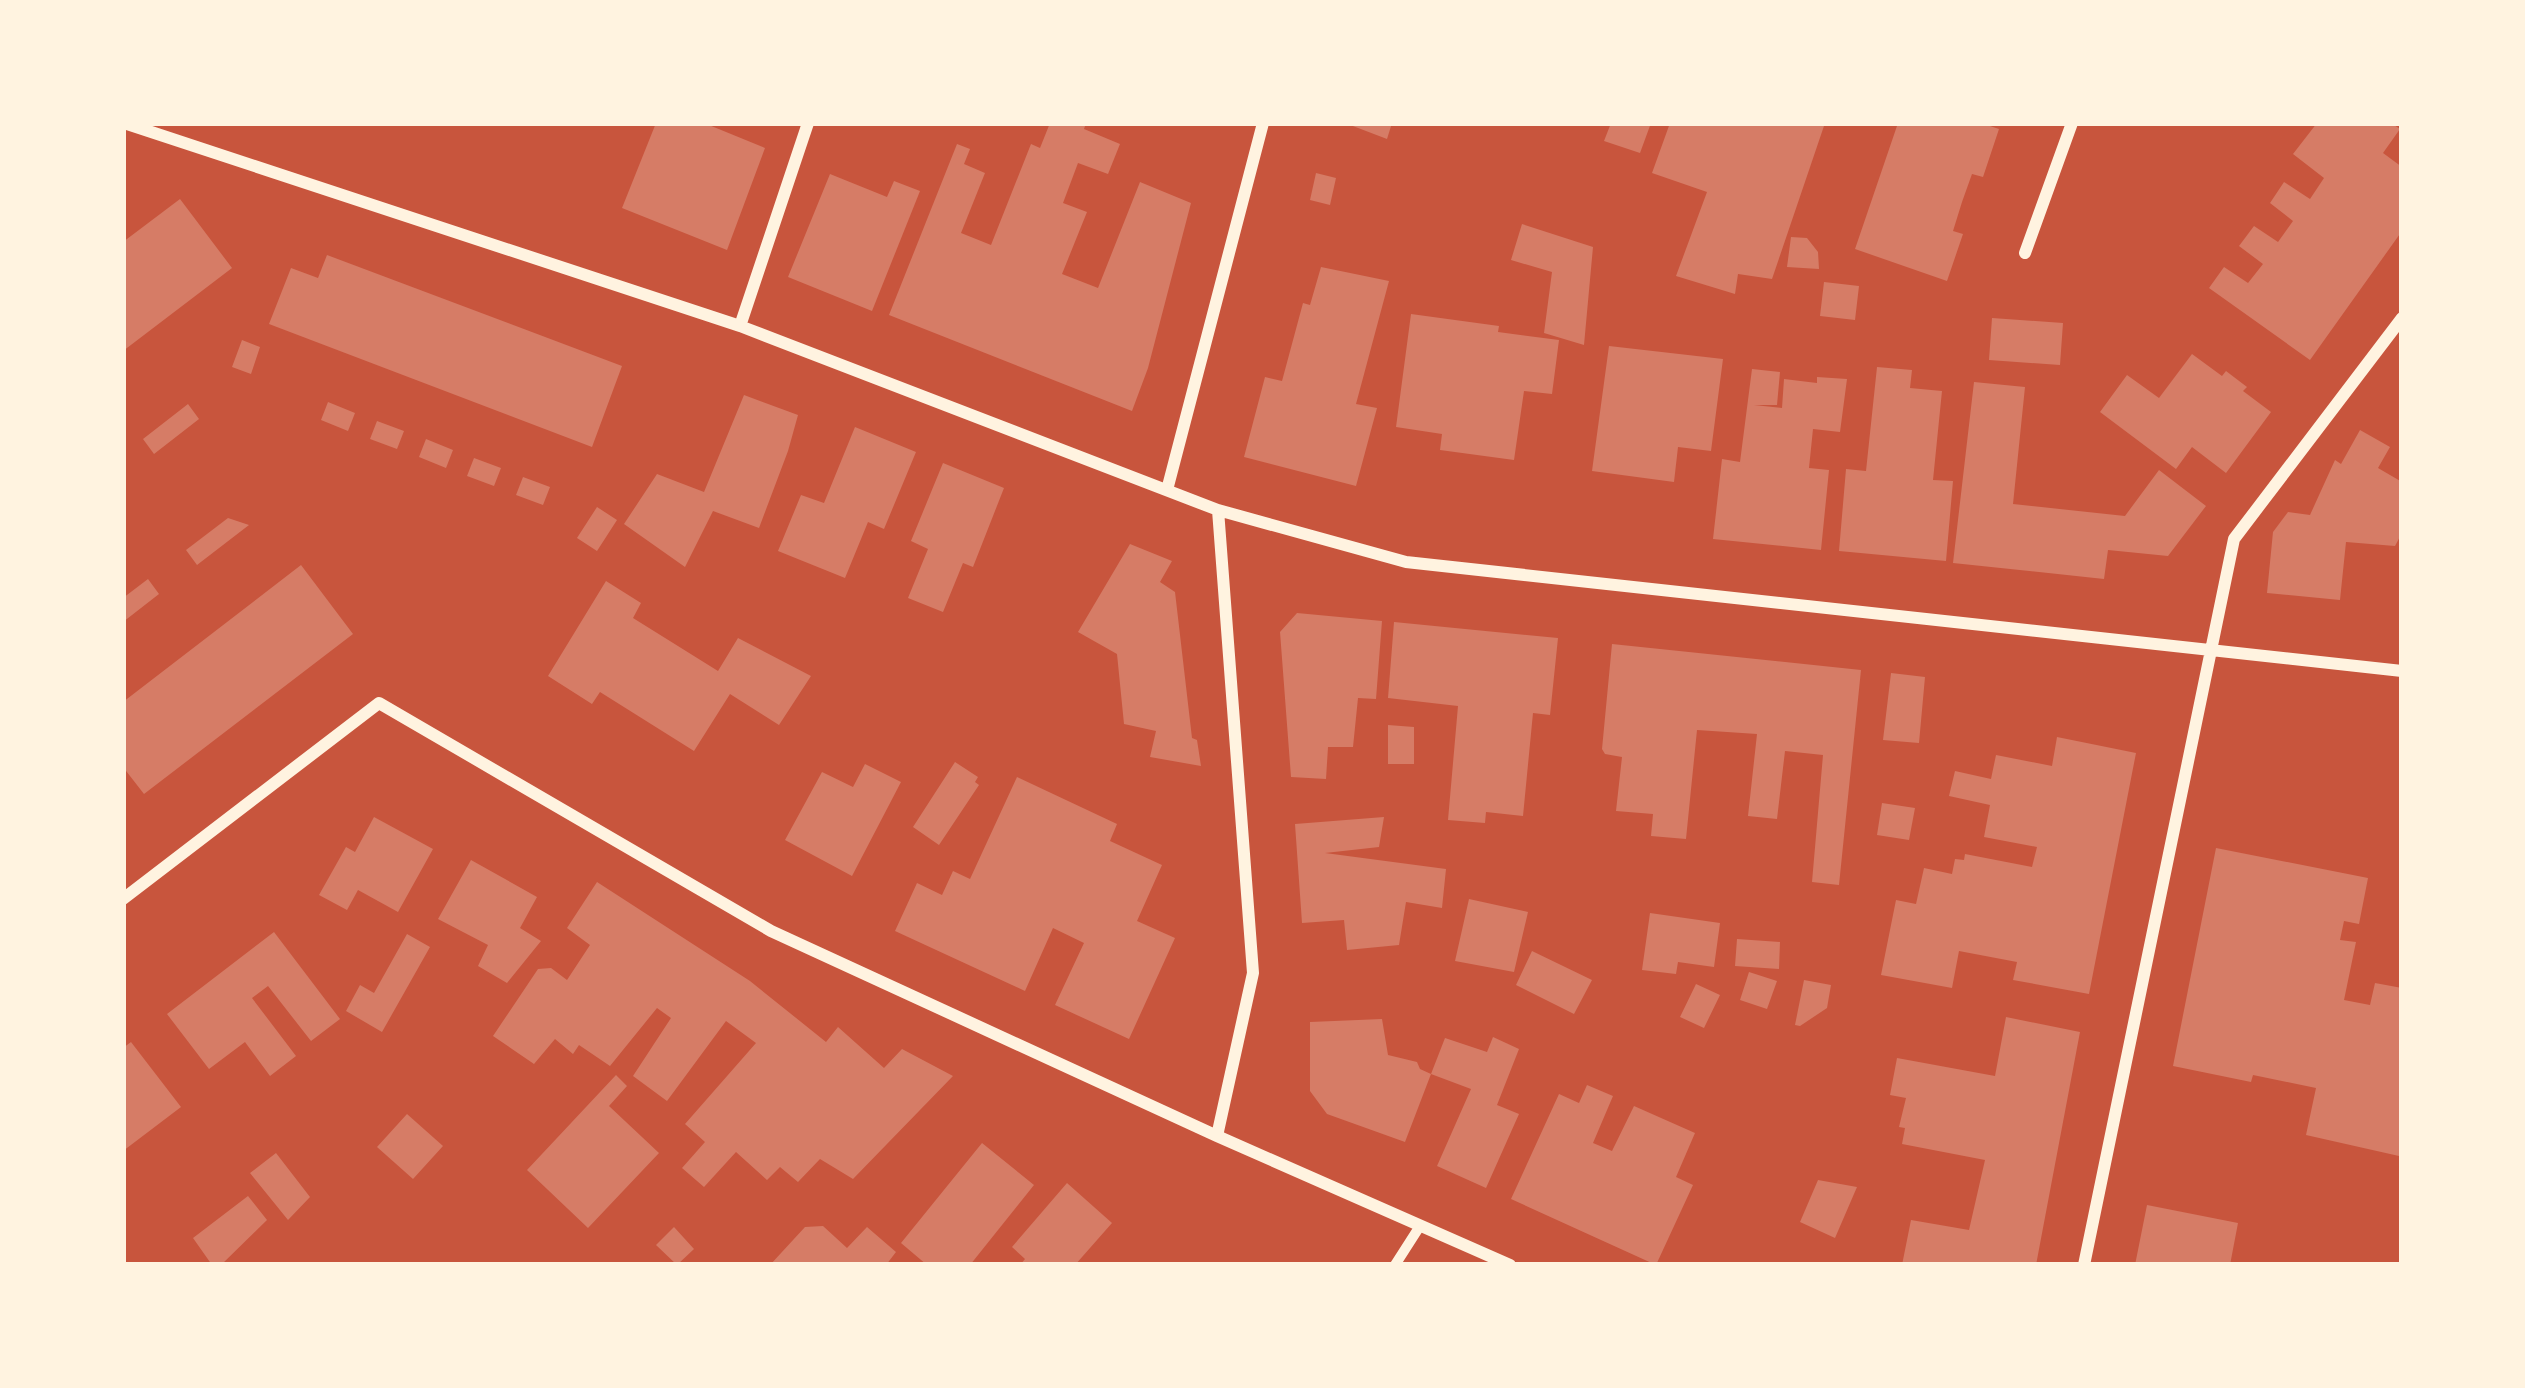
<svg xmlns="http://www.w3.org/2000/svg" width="2525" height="1388" font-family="Mulish,sans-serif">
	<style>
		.building { fill: #d67c66 }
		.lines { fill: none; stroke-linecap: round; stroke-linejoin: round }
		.pedestrian { stroke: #fff3e0; stroke-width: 10 }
		.minor { stroke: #fff3e0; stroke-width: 12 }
	</style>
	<rect width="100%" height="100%" fill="#c8553d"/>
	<!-- building -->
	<path class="building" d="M656 123H704L765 148 727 250 622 208Z
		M1050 123H1086L1084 129 1120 144 1108 174 1078 163 1063 203 1087 212 1062 274 1098 288 1140 182 1191 203 1148 368 1132 411 889 315 957 144 970 149 964 164 985 173 961 233 991 245 1031 144 1040 148Z
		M1345 123H1392L1387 139Z
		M1611 123H1651L1640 153 1604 141Z
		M1670 123H1825L1772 279 1738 274 1735 294 1676 276 1707 192 1652 173Z
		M1898 123H1981L1999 129 1983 177 1972 174 1962 202 1953 231 1963 234 1947 281 1855 249Z
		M2317 123H2391L2400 129 2383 153 2402 167V231L2310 360 2209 288 2224 267 2248 283 2263 264 2239 246 2254 226 2278 242 2293 221 2270 203 2284 182 2310 199 2324 178 2293 154Z
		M1316 173 1336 178 1330 205 1310 200Z
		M830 174 887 197 894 181 920 191 872 311 788 277Z
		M180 199 232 268 123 351V242Z
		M1522 224 1593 247 1584 345 1544 333 1552 272 1511 260Z
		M1791 237 1807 238 1818 252 1819 269 1787 267Z
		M327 255 622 366 592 447 269 324 291 268 318 278Z
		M1321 267 1389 281 1356 404 1377 408 1356 486 1244 457 1265 377 1282 381 1303 303 1310 305Z
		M1824 282 1859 286 1855 320 1820 316Z
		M1411 314 1499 326 1498 332 1559 340 1552 394 1524 391 1514 460 1440 450 1442 434 1396 427Z
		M1992 318 2063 323 2060 365 1989 360Z
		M242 340 260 347 251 374 232 367Z
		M1609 346 1723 359 1711 451 1678 447 1674 482 1592 471Z
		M2192 354 2222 376 2226 371 2247 387 2243 391 2271 412 2226 473 2192 447 2176 469 2100 412 2127 375 2159 398Z
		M1877 367 1912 370 1910 388 1942 391 1933 480 1953 481 1946 561 1839 551 1846 469 1866 471Z
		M1752 369 1780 372 1777 405H1754L1782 408 1784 379 1817 383V377L1847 379 1840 432 1813 429 1809 468 1829 470 1821 550 1713 539 1722 459 1740 462Z
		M1974 382 2025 387 2013 504 2125 516 2159 470 2206 506 2168 556 2108 550 2104 579 1953 563Z
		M744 395 798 415 788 451 759 528 713 511 685 567 624 524 657 474 704 492Z
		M328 402 355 413 348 431 321 420Z
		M188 404 199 419 154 454 143 439Z
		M377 421 404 431 397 449 370 439Z
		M855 427 916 452 884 529 868 522 845 578 778 551 801 495 824 503Z
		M2360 430 2390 447 2378 468 2402 482V533L2395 546 2346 542 2340 600 2267 593 2273 532 2288 512 2310 515 2335 460 2341 464Z
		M426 439 453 450 446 468 419 457Z
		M474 458 501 468 494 486 467 476Z
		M943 463 1004 488 973 567 963 563 943 612 908 598 928 549 911 541Z
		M523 477 550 487 543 505 516 495Z
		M597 507 617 520 597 551 577 538Z
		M228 518 249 525 197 565 186 550Z
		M1130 544 1172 561 1160 582 1175 592 1192 738 1197 740 1201 766 1150 757 1156 731 1124 724 1117 654 1078 632Z
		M301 565 353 634 144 794 123 767V702Z
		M148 579 159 594 123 622V598Z
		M606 581 641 603 633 618 718 671 738 638 811 676 779 725 730 694 694 751 600 692 592 704 548 676Z
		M1297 613 1382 621 1376 699 1358 698 1353 747H1328L1326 779 1291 777 1280 632Z
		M1394 622 1558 638 1550 715 1533 713 1523 816 1486 812 1485 823 1448 820 1458 706 1388 698Z
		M1612 644 1861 670 1839 885 1812 882 1823 755 1785 751 1777 819 1748 816 1757 734 1697 730 1686 839 1651 836 1653 814 1616 811 1622 757 1605 754 1602 749Z
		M1891 673 1925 677 1919 743 1883 740Z
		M1388 725 1414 727V764H1388Z
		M2057 737 2136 753 2089 994 2013 980 2017 962 1959 951 1952 988 1881 975 1896 900 1916 904 1924 868 1952 874 1955 859 1964 860 1965 854 2032 867 2037 847 1984 837 1990 805 1949 796 1955 771 1991 779 1996 755 2052 766Z
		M955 762 978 777 975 782 979 785 939 845 913 827Z
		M865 764 901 782 852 876 785 840 822 772 853 787Z
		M1017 777 1117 824 1110 841 1162 865 1137 921 1175 938 1129 1039 1055 1005 1084 943 1053 928 1025 991 895 931 917 883 942 895 953 871 970 879Z
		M1882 803 1915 808 1909 840 1877 835Z
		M374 817 433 849 398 912 358 890 347 910 319 895 346 847 355 852Z
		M1384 817 1379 847 1325 853 1446 869 1442 908 1406 902 1399 945 1347 950 1344 920 1302 923 1295 824Z
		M2216 848 2368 878 2359 924 2344 921 2340 940 2356 942 2344 1000 2370 1005 2375 983 2402 988 2399 1156 2306 1135 2316 1088 2253 1075 2251 1082 2173 1066Z
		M471 860 537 897 520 928 541 941 507 983 478 966 488 945 438 919Z
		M597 882 750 981 826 1042 838 1027 884 1068 902 1049 953 1076 853 1179 820 1159 798 1182 780 1167 767 1180 736 1152 704 1187 682 1168 705 1142 685 1124 756 1043 726 1021 667 1101 633 1076 671 1018 657 1008 610 1066 579 1045 573 1054 555 1039 534 1064 493 1036 538 969 551 968 567 980 590 945 567 928Z
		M1469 899 1528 912 1514 972 1455 961Z
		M1650 913 1720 923 1714 967 1678 962 1676 974 1642 970Z
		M274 932 340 1019 311 1041 268 986 252 998 296 1056 270 1076 245 1042 209 1069 167 1014Z
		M407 934 430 947 382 1032 346 1011 360 985 374 993Z
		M1737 939 1780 942 1779 969 1735 966Z
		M1532 951 1592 980 1574 1014 1516 985Z
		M1749 972 1777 981 1767 1009 1740 1000Z
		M1804 980 1831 985 1827 1008 1800 1026 1795 1025Z
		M1696 984 1720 995 1704 1028 1680 1017Z
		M2006 1017 2080 1032 2036 1265H1902L1911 1220 1969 1230 1985 1160 1902 1144 1905 1128 1899 1127 1906 1098 1890 1095 1897 1058 1995 1076Z
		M1382 1019 1388 1055 1417 1062 1420 1069 1431 1074 1405 1142 1327 1114 1310 1091V1022Z
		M1493 1037 1519 1049 1497 1105 1519 1114 1486 1188 1437 1166 1471 1089 1431 1074 1445 1038 1487 1052Z
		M131 1042 181 1107 123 1151V1048Z
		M616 1075 627 1086 609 1106 659 1153 588 1228 527 1170Z
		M1587 1085 1613 1096 1593 1143 1612 1151 1634 1106 1695 1133 1676 1177 1693 1185 1656 1265 1511 1199 1559 1094 1579 1103Z
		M407 1114 443 1146 413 1179 377 1147Z
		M982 1143 1034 1185 970 1265H927L901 1243Z
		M276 1153 310 1197 288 1220 250 1173Z
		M1818 1180 1857 1187 1835 1238 1800 1222Z
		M1067 1183 1112 1223 1075 1265H1020L1025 1259 1012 1247Z
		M248 1196 267 1220 221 1265H212L193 1238Z
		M2147 1205 2238 1223 2230 1265H2135Z
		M823 1226 847 1248 867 1227 896 1252 886 1265H770L805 1227Z
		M674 1227 694 1249 677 1265 656 1245Z"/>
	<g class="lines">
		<!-- pedestrian -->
		<path class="pedestrian" d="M1395 1265 1420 1226"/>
		<!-- minor -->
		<path class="minor" d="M124 123 740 326 1218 510 1406 562 2402 671
			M2025 253 2072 123
			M740 326 808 123
			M1167 490 1263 123
			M123 899 379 703 771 931 1217 1136 1510 1265
			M1217 1136 1253 973 1218 510
			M2084 1265 2234 539 2402 318"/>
	</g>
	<!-- border -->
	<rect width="2525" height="1388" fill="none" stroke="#fff3e0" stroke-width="252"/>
</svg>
